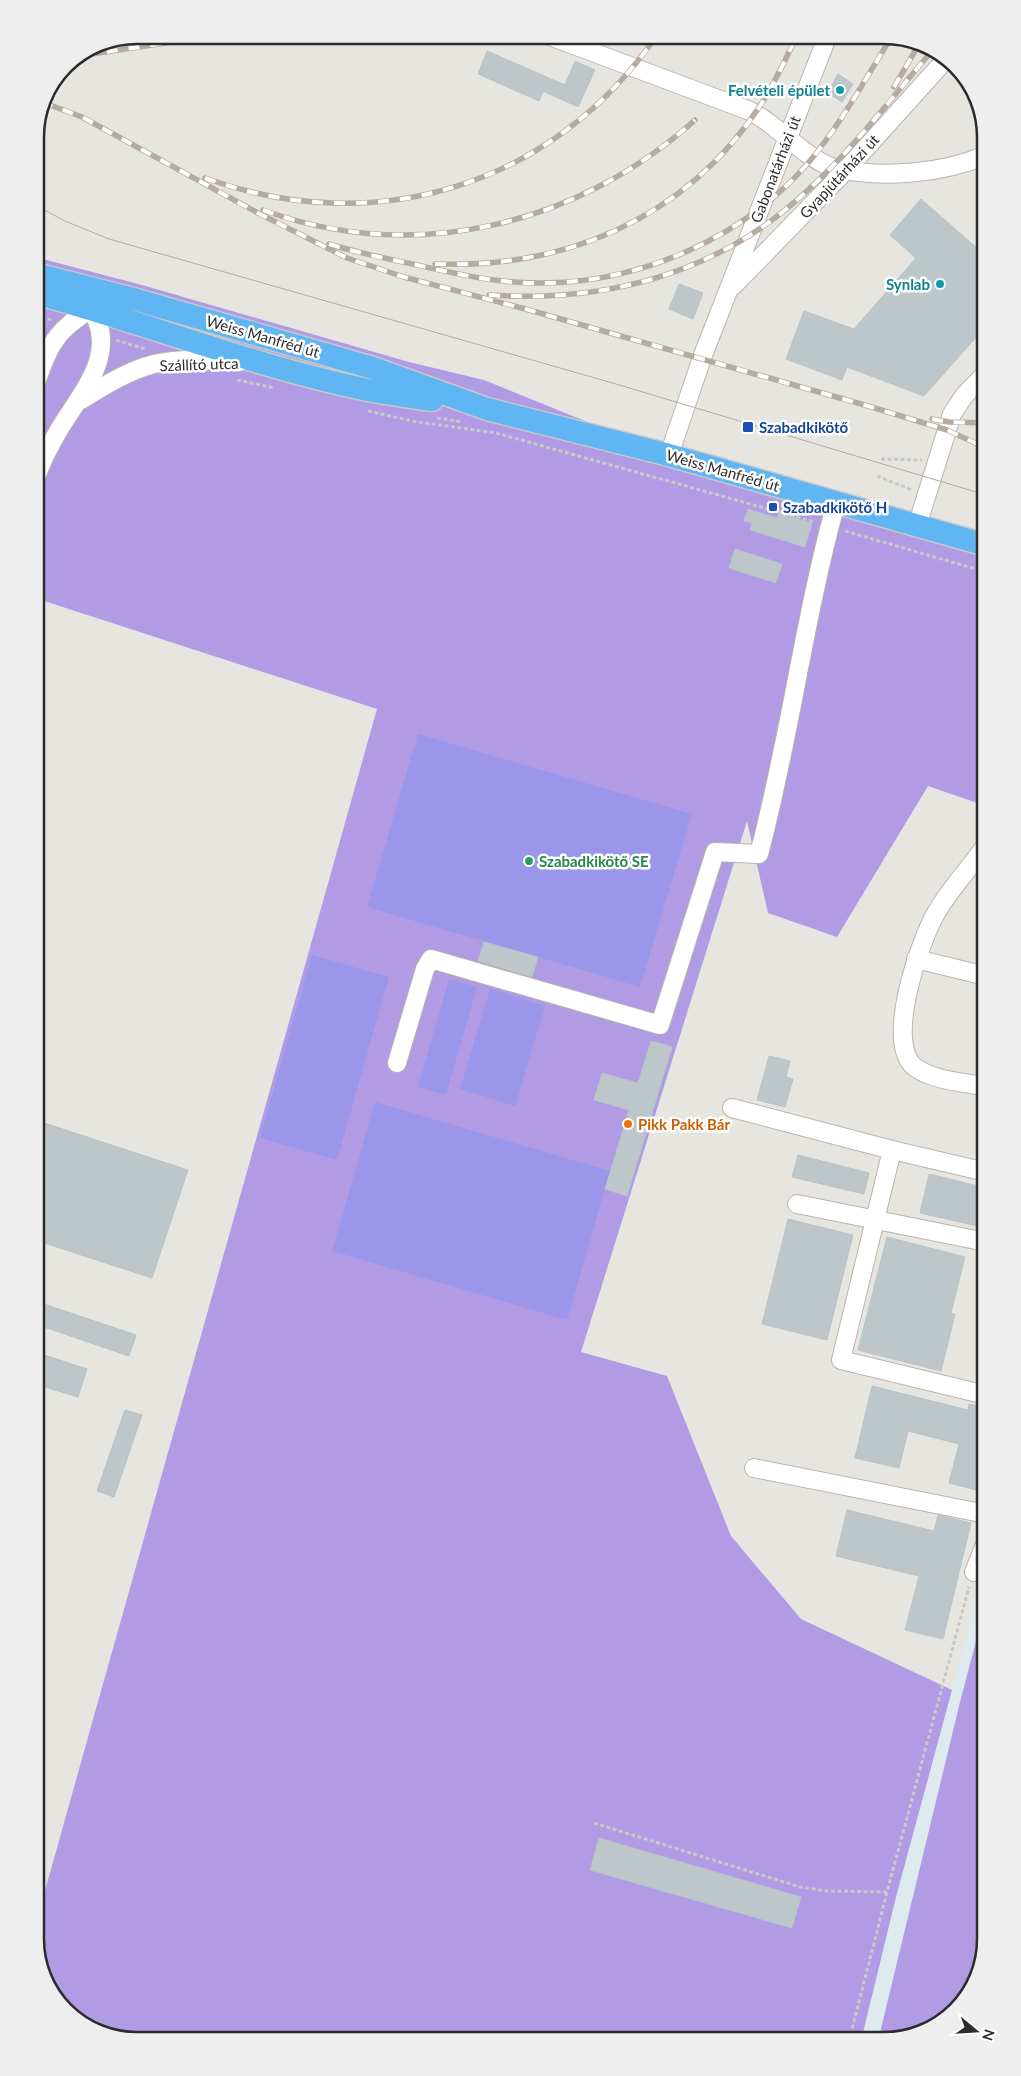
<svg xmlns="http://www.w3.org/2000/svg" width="1021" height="2076" font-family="Lato,sans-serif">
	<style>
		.industrial { fill: #e6e5df }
		.green { fill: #b09be4 }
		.pitch { fill: #9c96eb }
		.building { fill: #bdc6c9; stroke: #b7c4c9 }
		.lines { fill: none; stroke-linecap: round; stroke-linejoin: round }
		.minor-casing { stroke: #bcb4ae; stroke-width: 20 }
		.major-casing { stroke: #c8c8c8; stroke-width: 25 }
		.path { stroke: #c8c8c8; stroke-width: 3; stroke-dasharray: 4 2.5; stroke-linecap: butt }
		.minor { stroke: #fff; stroke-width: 18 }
		.major { stroke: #5fb6f2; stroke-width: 22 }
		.tram { stroke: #b6aba1; stroke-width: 1 }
		.rail-casing { stroke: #b6aba1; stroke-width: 5.5 }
		.rail { stroke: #fff; stroke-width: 4; stroke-dasharray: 11; stroke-linecap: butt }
		.culture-dot { fill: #0f9aa8; stroke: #fff; stroke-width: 2 }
		.transit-dot { fill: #1a4fb4; stroke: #fff; stroke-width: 2 }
		.leisure-dot { fill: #2e9e5b; stroke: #fff; stroke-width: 2 }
		.food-dot { fill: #e8710a; stroke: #fff; stroke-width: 2 }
		.labels { text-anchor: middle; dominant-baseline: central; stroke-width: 5; stroke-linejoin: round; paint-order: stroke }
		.culture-label { font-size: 15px; font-weight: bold; fill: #0d838f; stroke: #fff; text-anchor: end }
		.street-label { font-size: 15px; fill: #2c2c2c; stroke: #fff }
		.transit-label { font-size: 15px; font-weight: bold; fill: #164399; stroke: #fff; text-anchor: start }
		.leisure-label { font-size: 15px; font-weight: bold; fill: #27864d; stroke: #fff; text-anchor: start }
		.food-label { font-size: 15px; font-weight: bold; fill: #c56008; stroke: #fff; text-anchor: start }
		.rim { fill: none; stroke: #2c2c2c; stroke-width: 2.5 }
	</style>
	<rect width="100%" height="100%" fill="#deeaed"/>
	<!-- industrial -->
	<path class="industrial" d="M137 35H891L946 56 978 98 986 137V545L669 455 484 380 409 362 142 285 35 257V131L43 98 65 65 98 43Z
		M35 598 378 709 35 1926Z
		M929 785 986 806V1560L952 1690 802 1619 731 1536 667 1376 581 1353 748 820 837 937Z"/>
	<!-- green -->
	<path class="green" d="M35 257 142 285 409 362 484 380 669 455 986 545V806L928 786 837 937 768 913 747 821 581 1352 667 1376 731 1536 801 1619 952 1690 896 1897 861 2041H131L75 2020 43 1978 35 1939V1926L377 709 35 598Z
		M986 1603V1939L969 1996 923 2033 878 2041 960 1702Z"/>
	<!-- pitch -->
	<path class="pitch" d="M418 734 692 814 640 987 367 907Z
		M312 955 389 977 337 1160 260 1138Z
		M449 979 477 987 446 1095 418 1087Z
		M490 989 545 1006 515 1106 460 1089Z
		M375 1102 610 1171 567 1320 332 1251Z"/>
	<!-- building -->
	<path class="building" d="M487 51 565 85 575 61 595 70 578 107 543 91 539 101 478 74Z
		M838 74 853 84 842 102 828 93Z
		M921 199 986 256V326L924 396 847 367 842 380 786 359 804 311 854 329 916 258 890 235Z
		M679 284 703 293 693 319 669 309Z
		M748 509 777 518 779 513 812 523 805 547 750 530 752 523 744 521Z
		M735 549 782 564 776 583 729 568Z
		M484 942 538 957 532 977 478 961Z
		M651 1041 672 1047 627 1196 605 1189 629 1110 594 1100 602 1073 638 1083Z
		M769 1056 790 1061 786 1077 793 1079 785 1107 757 1100Z
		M35 1120 188 1170 152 1278 35 1240Z
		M798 1155 869 1173 864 1194 792 1177Z
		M929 1174 986 1188V1228L920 1213Z
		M788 1219 853 1235 827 1340 762 1324Z
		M887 1237 965 1257 951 1313 955 1314 941 1371 858 1350Z
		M35 1301 136 1335 129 1356 35 1324Z
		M35 1352 87 1369 78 1397 35 1384Z
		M872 1386 968 1410 969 1404 986 1408V1467L980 1491 949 1483 959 1444 908 1431 899 1468 855 1458Z
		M125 1410 142 1415 114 1497 97 1491Z
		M847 1510 934 1531 938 1515 971 1523 943 1639 905 1630 919 1576 836 1556Z
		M599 1838 801 1897 792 1928 590 1870Z"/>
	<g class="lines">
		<defs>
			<path id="minor" d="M547 35 750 111C782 127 802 158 837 169 884 178 942 174 986 155
				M733 286 846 170 947 58
				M35 385C46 355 51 336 79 317 86 312 91 308 100 306
				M81 400C104 386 127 371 154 364 180 358 212 360 239 362
				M669 455 703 355 828 35
				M35 480C41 462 50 445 60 428 84 389 122 349 87 303
				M917 526 952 414 964 396 986 373
				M916 959 986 976
				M397 1063 425 969 431 959 660 1025 715 852 759 854C790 738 804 618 836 503
				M986 1087C964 1082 935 1081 916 1068 883 1045 920 941 936 913 950 889 970 868 986 845
				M732 1108 892 1150
				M797 1204 986 1242
				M986 1395 841 1360 892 1150 986 1172
				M754 1468 986 1514
				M974 1572 986 1542"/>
			<path id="major" d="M35 274 137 300 373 368 487 409 669 455 986 545
				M35 293C147 323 255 367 368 390 389 394 411 397 432 400"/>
		</defs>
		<!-- minor casing -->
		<use href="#minor" class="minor-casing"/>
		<!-- major casing -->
		<use href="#major" class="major-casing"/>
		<!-- path -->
		<path class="path" d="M35 316 52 320
			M116 340 145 349
			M237 380 275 388
			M368 411 412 421 496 433 815 522
			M437 418 463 422
			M881 459 922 460
			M877 476 912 490
			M35 510 41 494
			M845 531 986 572
			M594 1823 800 1887 827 1891 887 1892 969 1587
			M849 2041 887 1892"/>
		<!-- minor -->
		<use href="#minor" class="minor"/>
		<!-- major -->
		<use href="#major" class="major"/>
		<!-- tram -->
		<path class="tram" d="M35 205 65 221 109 239 616 384 986 495"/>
		<defs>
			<path id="rail" d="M132 43 157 35
				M85 55 179 41 196 35
				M894 87 918 46
				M42 102 82 117 258 213 347 258 404 277 529 310 868 406 947 430 986 448
				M205 178C375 240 554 186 657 35
				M263 210C414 265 577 226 695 120
				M329 244C358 253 388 259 417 265 457 274 496 283 537 283 638 284 743 239 809 162 841 124 866 78 892 36
				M435 264C566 269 686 218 760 106 774 84 786 59 797 35
				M489 295C608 303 720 273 808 190 854 148 892 97 932 51
				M932 419 949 422 986 423"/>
		</defs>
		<!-- rail casing -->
		<use href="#rail" class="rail-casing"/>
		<!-- rail -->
		<use href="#rail" class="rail"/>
	</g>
	<!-- markers -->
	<g class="culture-dot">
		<circle cx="840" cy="90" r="5"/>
		<circle cx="940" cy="284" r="5"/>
	</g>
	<g class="transit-dot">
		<rect x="742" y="421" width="12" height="12" rx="2.5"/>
		<rect x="768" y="502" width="10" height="10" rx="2.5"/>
	</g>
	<circle class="leisure-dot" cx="529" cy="861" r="5"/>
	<circle class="food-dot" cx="628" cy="1124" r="5"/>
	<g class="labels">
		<!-- culture labels -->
		<g class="culture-label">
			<text x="830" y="90">Felvételi épület</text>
			<text x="930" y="284">Synlab</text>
		</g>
		<!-- street labels -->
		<g class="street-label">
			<text transform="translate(775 169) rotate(-69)">Gabonatárházi út</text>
			<text transform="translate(839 176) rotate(-47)">Gyapjútárházi út</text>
			<text transform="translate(263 336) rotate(16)">Weiss Manfréd út</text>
			<text transform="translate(199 364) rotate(-2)">Szállító utca</text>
			<text transform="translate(723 470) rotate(16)">Weiss Manfréd út</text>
		</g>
		<!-- transit labels -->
		<g class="transit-label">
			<text x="759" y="427">Szabadkikötő</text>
			<text x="783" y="507">Szabadkikötő H</text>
		</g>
		<!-- leisure labels -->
		<g class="leisure-label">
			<text x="539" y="861">Szabadkikötő SE</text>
		</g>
		<!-- food labels -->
		<g class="food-label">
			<text x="638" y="1124">Pikk Pakk Bár</text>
		</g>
	</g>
	<!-- crop -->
	<path d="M0 0H1021V2076H0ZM137 44H884A93 93 0 0 1 977 137V1939A93 93 0 0 1 884 2032H137A93 93 0 0 1 44 1939V137A93 93 0 0 1 137 44Z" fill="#eee" fill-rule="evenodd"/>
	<path class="rim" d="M137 44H884A93 93 0 0 1 977 137V1939A93 93 0 0 1 884 2032H137A93 93 0 0 1 44 1939V137A93 93 0 0 1 137 44Z"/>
	<!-- north arrow -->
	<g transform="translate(976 2031) rotate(108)" stroke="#ffffff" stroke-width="4" paint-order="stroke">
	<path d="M0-4L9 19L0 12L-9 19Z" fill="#2c2c2c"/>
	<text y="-8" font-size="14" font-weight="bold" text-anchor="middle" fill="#2c2c2c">N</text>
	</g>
</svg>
